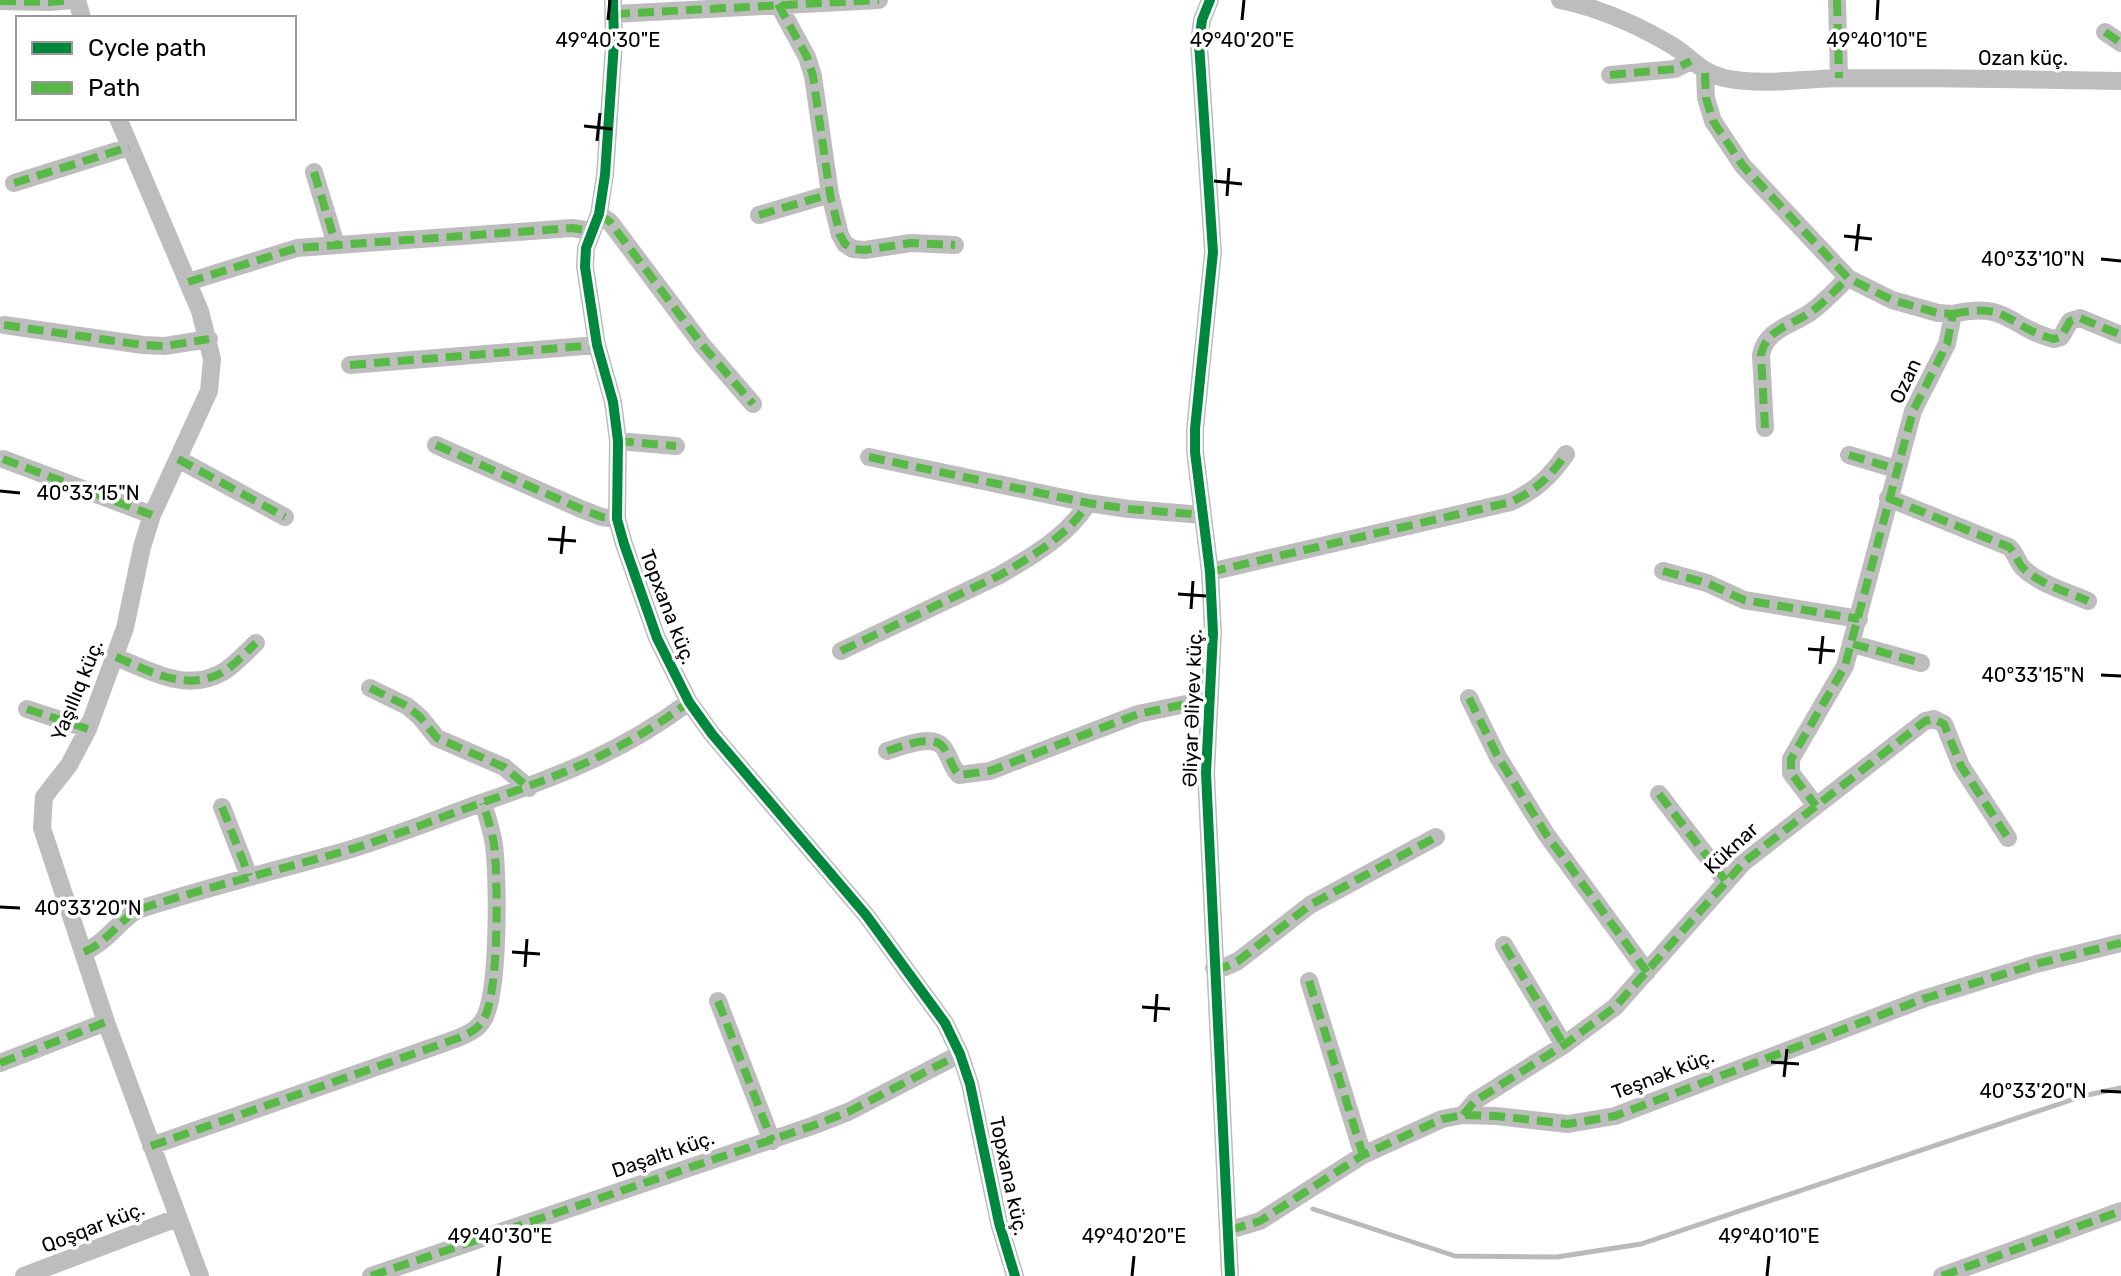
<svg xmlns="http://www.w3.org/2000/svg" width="2121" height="1276" font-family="Rubik,sans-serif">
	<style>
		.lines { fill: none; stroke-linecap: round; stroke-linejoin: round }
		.stream { stroke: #bababa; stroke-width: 5 }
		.minor { stroke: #bdbdbd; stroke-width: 18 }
		.quiet { stroke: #58b947; stroke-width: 8; stroke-dasharray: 16 8; stroke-linecap: butt }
		.cycleway-casing { stroke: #fff; stroke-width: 15 }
		.cycleway { stroke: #00873e; stroke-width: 10 }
		.ticks { fill: none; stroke: #000; stroke-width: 3 }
		.labels { text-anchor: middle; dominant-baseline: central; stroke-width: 7; stroke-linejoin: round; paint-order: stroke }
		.street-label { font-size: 20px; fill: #000; stroke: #fff }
		.ticks-label { font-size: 20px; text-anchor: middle; fill: #000; stroke: #fff; stroke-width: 7; stroke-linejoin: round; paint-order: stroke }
	</style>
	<rect width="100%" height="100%" fill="#fff"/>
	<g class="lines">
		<!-- stream -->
		<path class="stream" d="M1313 1209 1455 1256 1557 1257 1641 1244 2083 1096 2120 1088"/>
		<!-- minor -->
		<path class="minor" d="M77 0 82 18
			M613 0 614 43 605 175 599 214 586 248 585 267 597 345 613 402 618 441 617 519 624 544 657 638 689 702 712 734 866 915 945 1023 960 1054 970 1084 999 1223 1015 1276
			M1210 0 1202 20 1199 43 1213 252 1195 429V452L1210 572 1213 633 1206 773 1230 1276
			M1560 0C1599 8 1638 25 1673 46 1692 58 1700 72 1724 78 1761 86 1802 79 1840 78 1933 78 2027 79 2121 81
			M1837 0 1839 78
			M0 1 50 2 72 0
			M778 4 807 57 813 76 830 194 840 235 845 244 853 249 865 250 911 243 955 245
			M614 14 879 0
			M2105 32 2121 43
			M1705 73 1706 98 1713 121 1743 166 1848 278 1892 300 1938 313 1953 314 1947 344 1913 411 1845 666 1791 759V773L1816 806
			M1610 75 1675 69 1691 61
			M118 118 200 311 212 359 209 391 152 515 142 547 125 628 88 729 69 765 44 797 42 828 106 1022 200 1276
			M314 172 336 245
			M14 183 129 147
			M599 214 610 222 703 346 753 404
			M759 215 830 194
			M188 282 297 248 572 228 591 231
			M1953 314C2009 301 2009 328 2054 339L2061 337 2070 321 2080 318 2121 335
			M4 325 143 345 165 346 209 339
			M350 365 597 345
			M1765 428 1761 355C1765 330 1792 325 1811 312 1825 302 1836 289 1848 278
			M618 441 676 446
			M436 445 581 509 602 517 617 519
			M1849 455 1896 469
			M869 457 1088 503 1129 509 1203 515
			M3 459 152 515
			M178 459 285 517
			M1888 498 2009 547C2016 553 2017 562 2023 568 2039 584 2068 592 2088 601
			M1663 571 1707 583 1744 600 1859 619
			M1210 572 1511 502C1536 490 1550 477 1566 454
			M1853 644 1921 663
			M841 651 1000 575C1031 557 1069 535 1088 503
			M116 657C150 671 187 693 223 672 235 665 246 652 256 643
			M370 688 407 706 420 717 437 738 504 767 529 788
			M1469 698 1498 757 1546 834 1647 972
			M27 709 88 729
			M887 751C901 747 932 733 943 747 950 756 951 767 959 775L990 771 1138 714 1210 699
			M1659 794 1725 880
			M222 807 249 876
			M1504 945 1564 1045
			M84 952C106 943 117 923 137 910 201 889 266 873 331 855 382 841 431 821 481 803 559 776 622 752 689 702
			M1214 968 1225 967 1238 961 1310 905 1436 837
			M1309 981 1363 1155
			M718 1001 772 1141
			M0 1063 106 1022
			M1463 1115 1475 1101 1564 1045 1615 1007 1743 863 1925 721 1934 719 1944 724 1961 766 2008 838
			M151 1146 433 1047C448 1041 472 1036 482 1022 500 998 498 876 494 845 492 831 487 816 483 803
			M1230 1230 1260 1221 1363 1155 1442 1119 1463 1115 1496 1116 1568 1124 1615 1116 1923 999 2036 964 2121 943
			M24 1276 177 1218
			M371 1276 812 1126 848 1112 960 1054
			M1942 1276 2121 1211"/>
		<!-- quiet -->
		<path class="quiet" d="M1837 0 1839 78
			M0 1 50 2 72 0
			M778 4 807 57 813 76 830 194 840 235 845 244 853 249 865 250 911 243 955 245
			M614 14 879 0
			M2105 32 2121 43
			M1705 73 1706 98 1713 121 1743 166 1848 278 1892 300 1938 313 1953 314 1947 344 1913 411 1845 666 1791 759V773L1816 806
			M1610 75 1675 69 1691 61
			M314 172 336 245
			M14 183 129 147
			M599 214 610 222 703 346 753 404
			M759 215 830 194
			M188 282 297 248 572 228 591 231
			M1953 314C2009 301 2009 328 2054 339L2061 337 2070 321 2080 318 2121 335
			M4 325 143 345 165 346 209 339
			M350 365 597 345
			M1765 428 1761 355C1765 330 1792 325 1811 312 1825 302 1836 289 1848 278
			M618 441 676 446
			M436 445 581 509 602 517 617 519
			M1849 455 1896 469
			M869 457 1088 503 1129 509 1203 515
			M3 459 152 515
			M178 459 285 517
			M1888 498 2009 547C2016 553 2017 562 2023 568 2039 584 2068 592 2088 601
			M1663 571 1707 583 1744 600 1859 619
			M1210 572 1511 502C1536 490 1550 477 1566 454
			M1853 644 1921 663
			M841 651 1000 575C1031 557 1069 535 1088 503
			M116 657C150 671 187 693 223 672 235 665 246 652 256 643
			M370 688 407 706 420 717 437 738 504 767 529 788
			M1469 698 1498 757 1546 834 1647 972
			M27 709 88 729
			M887 751C901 747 932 733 943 747 950 756 951 767 959 775L990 771 1138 714 1210 699
			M1659 794 1725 880
			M222 807 249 876
			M1504 945 1564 1045
			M84 952C106 943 117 923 137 910 201 889 266 873 331 855 382 841 431 821 481 803 559 776 622 752 689 702
			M1214 968 1225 967 1238 961 1310 905 1436 837
			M1309 981 1363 1155
			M718 1001 772 1141
			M0 1063 106 1022
			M1463 1115 1475 1101 1564 1045 1615 1007 1743 863 1925 721 1934 719 1944 724 1961 766 2008 838
			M151 1146 433 1047C448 1041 472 1036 482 1022 500 998 498 876 494 845 492 831 487 816 483 803
			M1230 1230 1260 1221 1363 1155 1442 1119 1463 1115 1496 1116 1568 1124 1615 1116 1923 999 2036 964 2121 943
			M371 1276 812 1126 848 1112 960 1054
			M1942 1276 2121 1211"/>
		<defs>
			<path id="cycleway" d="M613 0 614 43 605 175 599 214 586 248 585 267 597 345 613 402 618 441 617 519 624 544 657 638 689 702 712 734 866 915 945 1023 960 1054 970 1084 999 1223 1015 1276
				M1210 0 1202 20 1199 43 1213 252 1195 429V452L1210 572 1213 633 1206 773 1230 1276"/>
		</defs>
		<!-- cycleway casing -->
		<use href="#cycleway" class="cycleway-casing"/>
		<!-- cycleway -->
		<use href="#cycleway" class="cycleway"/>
	</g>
	<!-- ticks -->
	<path class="ticks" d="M608 20 610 0M1242 20 1244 0M1877 20 1878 0M584 126 612 129M597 141 600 113M1214 181 1242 184M1227 196 1229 168M1844 236 1872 239M1856 251 1859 224M2101 259 2121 261M0 491 20 493M548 539 576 541M561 554 564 526M1178 594 1206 596M1191 609 1193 581M1808 649 1835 651M1820 664 1823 636M2101 675 2121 676M0 907 20 908M512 952 540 954M525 967 527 939M1142 1007 1170 1009M1155 1022 1157 994M1771 1062 1799 1064M1784 1077 1787 1049M2101 1091 2121 1092M498 1276 500 1256M1132 1276 1134 1256M1767 1276 1769 1256"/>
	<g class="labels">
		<!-- street labels -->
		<g class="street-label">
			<text x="2023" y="58">Ozan küç.</text>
			<text transform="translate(1905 381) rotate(-65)">Ozan</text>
			<text transform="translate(668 607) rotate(69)">Topxana küç.</text>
			<text transform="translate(77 690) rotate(-68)">Yaşıllıq küç.</text>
			<text transform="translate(1192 708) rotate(-88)">Əliyar Əliyev küç.</text>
			<text transform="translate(1731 848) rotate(-43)">Küknar</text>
			<text transform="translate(1663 1074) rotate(-21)">Teşnək küç.</text>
			<text transform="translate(663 1154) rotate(-19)">Daşaltı küç.</text>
			<text transform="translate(1009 1176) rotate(78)">Topxana küç.</text>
			<text transform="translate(93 1227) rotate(-21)">Qoşqar küç.</text>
		</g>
	</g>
	<g class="ticks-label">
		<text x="608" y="47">49°40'30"E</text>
		<text x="1242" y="47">49°40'20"E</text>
		<text x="1877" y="47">49°40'10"E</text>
		<text x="2033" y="266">40°33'10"N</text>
		<text x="88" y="500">40°33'15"N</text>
		<text x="2033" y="682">40°33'15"N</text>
		<text x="88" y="915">40°33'20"N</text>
		<text x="2033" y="1098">40°33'20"N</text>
		<text x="500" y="1243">49°40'30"E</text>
		<text x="1134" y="1243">49°40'20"E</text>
		<text x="1769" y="1243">49°40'10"E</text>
	</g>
	<!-- legend -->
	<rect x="16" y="16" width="280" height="104" fill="#ffffff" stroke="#999999" stroke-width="2"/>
	<rect x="32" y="42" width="40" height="12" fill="#00873e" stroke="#999999" stroke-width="2"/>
	<text x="88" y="56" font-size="24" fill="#000000">Cycle path</text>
	<rect x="32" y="82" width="40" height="12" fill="#58b947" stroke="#999999" stroke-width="2"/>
	<text x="88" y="96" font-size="24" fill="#000000">Path</text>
</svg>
